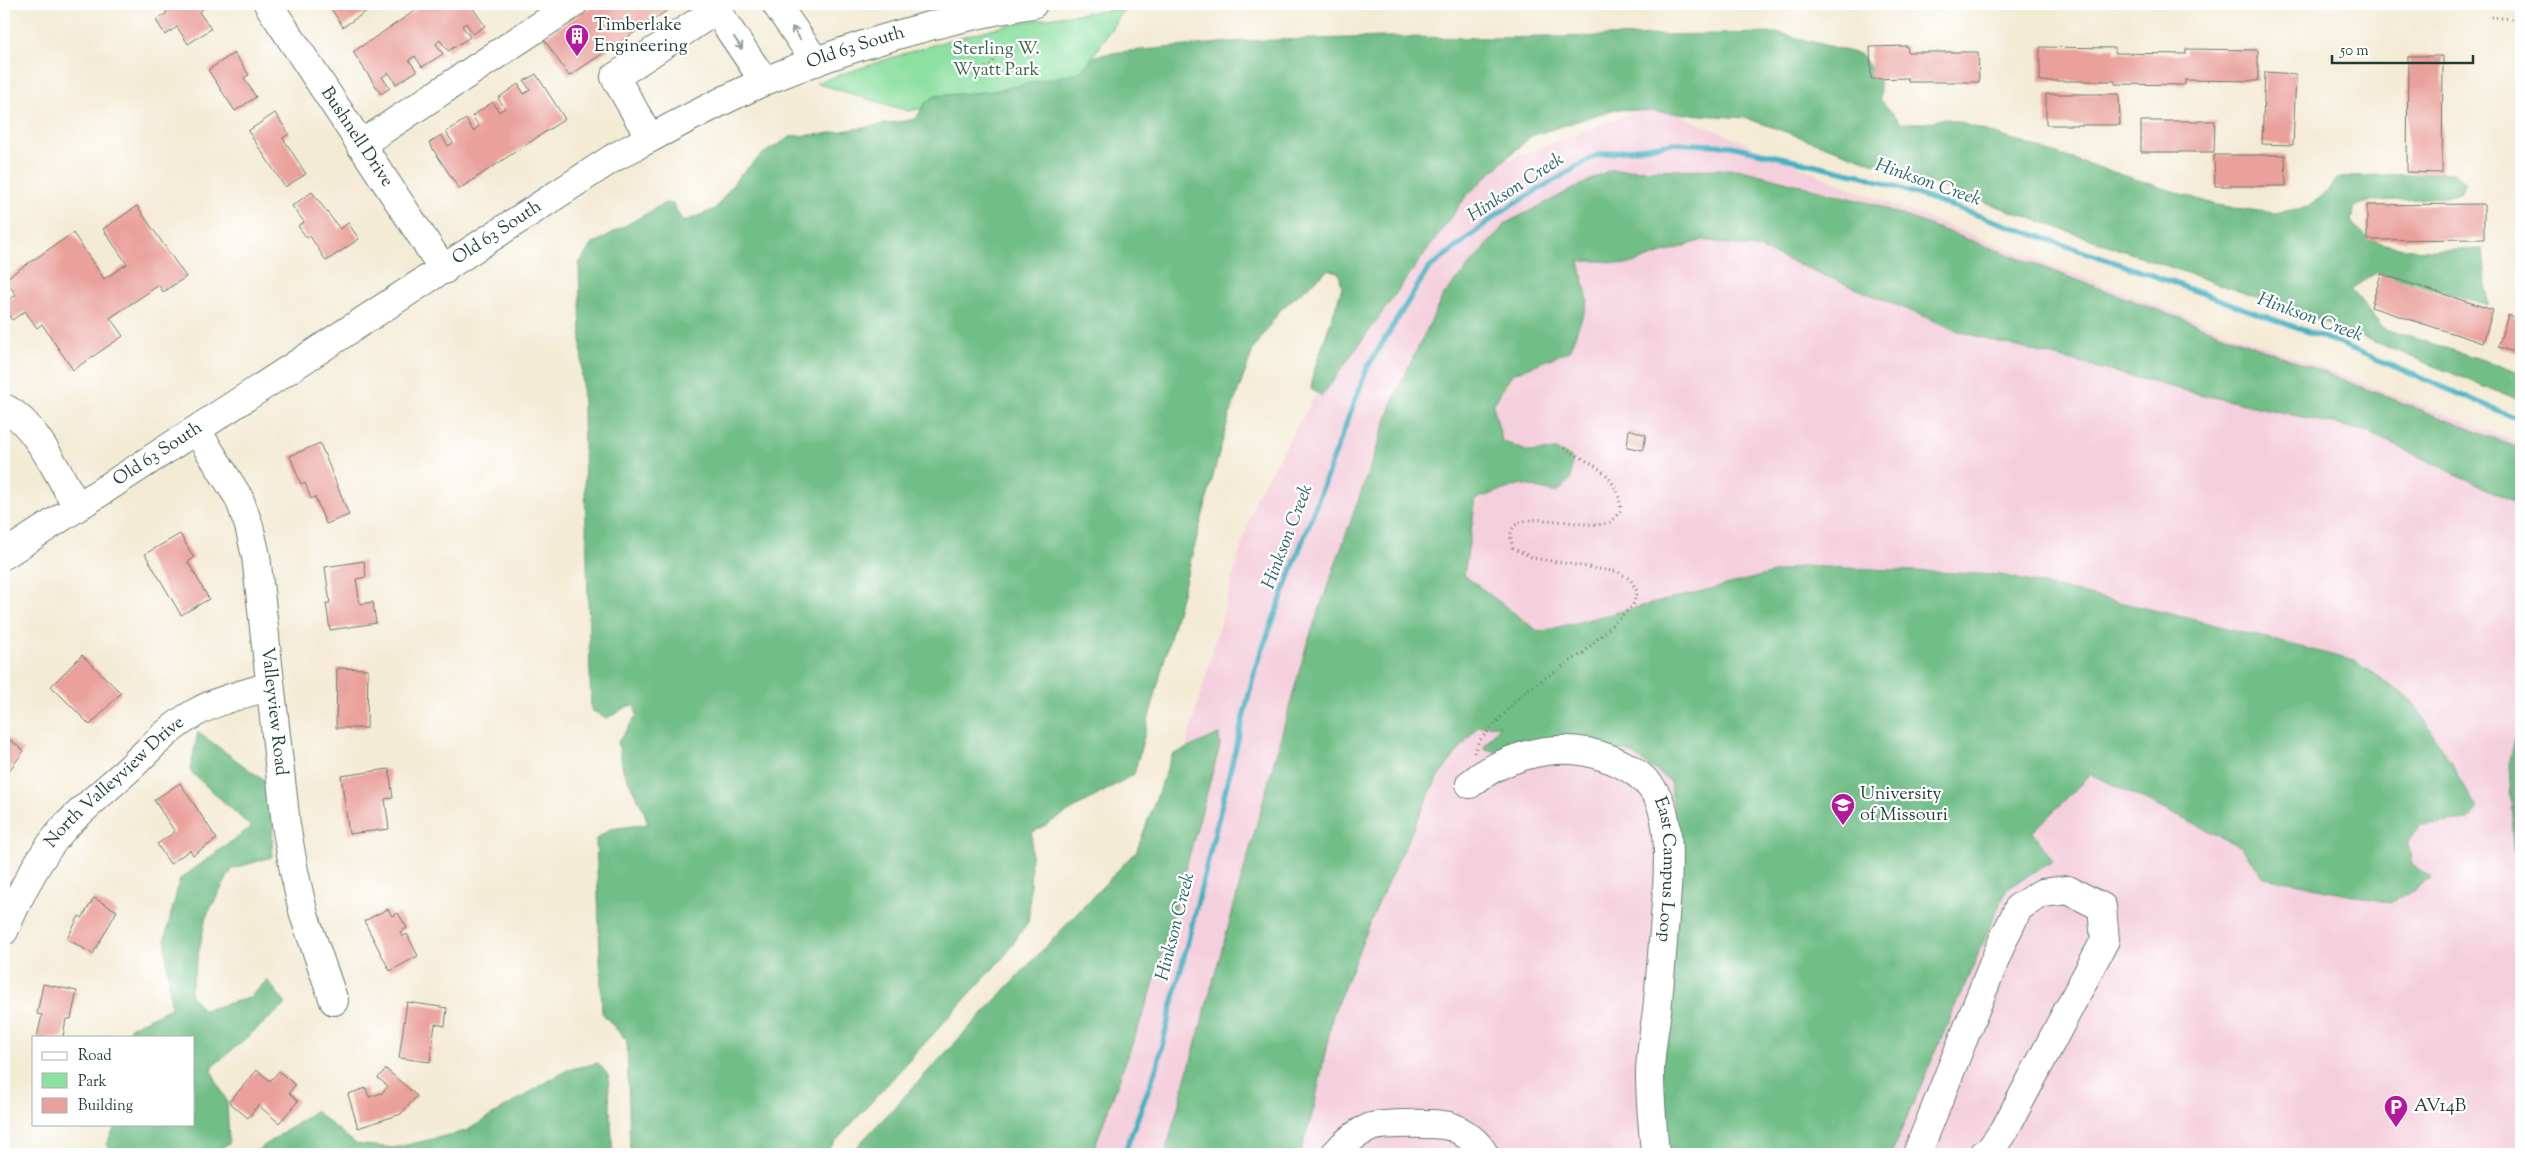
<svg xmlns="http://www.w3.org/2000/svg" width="2525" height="1158" font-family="'Sorts Mill Goudy',serif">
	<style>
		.built { fill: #f4cfdc }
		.green { fill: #8ce0a1; stroke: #568e6a }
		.forest { fill: #71be87; stroke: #487e5e }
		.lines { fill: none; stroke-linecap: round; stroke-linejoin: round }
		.stream { stroke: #45b1c2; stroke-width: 5.5 }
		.building { fill: #eaa19b }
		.minor-casing { stroke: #6a7a6c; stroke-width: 30 }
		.major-casing { stroke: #6a7a6c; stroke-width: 30 }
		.path { stroke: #6a7a6c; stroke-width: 3; stroke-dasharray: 1 4; stroke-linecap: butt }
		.minor { stroke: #fff; stroke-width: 28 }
		.major { stroke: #fff; stroke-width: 28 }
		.oneway { stroke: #8f9e9a }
		.labels { text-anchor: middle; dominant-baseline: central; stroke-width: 4.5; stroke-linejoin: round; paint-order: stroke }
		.poi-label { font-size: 18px; fill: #1f3d34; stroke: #fff; text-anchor: start }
		.street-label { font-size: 18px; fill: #1f3d34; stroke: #fff }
		.park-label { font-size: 18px; fill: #3a664f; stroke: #fff }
		.water-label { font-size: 19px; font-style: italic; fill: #2c6666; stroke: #fff }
	</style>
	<rect width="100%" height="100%" fill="#fff"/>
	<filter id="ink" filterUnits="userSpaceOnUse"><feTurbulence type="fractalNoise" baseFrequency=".02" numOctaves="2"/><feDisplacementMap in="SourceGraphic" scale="10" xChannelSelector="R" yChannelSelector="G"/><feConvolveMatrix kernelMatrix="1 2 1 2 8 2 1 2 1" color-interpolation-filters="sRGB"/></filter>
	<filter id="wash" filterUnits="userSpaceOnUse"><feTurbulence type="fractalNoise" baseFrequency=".0096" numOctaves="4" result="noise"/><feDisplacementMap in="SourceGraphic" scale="20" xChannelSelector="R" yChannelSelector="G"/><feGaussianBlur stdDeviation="1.12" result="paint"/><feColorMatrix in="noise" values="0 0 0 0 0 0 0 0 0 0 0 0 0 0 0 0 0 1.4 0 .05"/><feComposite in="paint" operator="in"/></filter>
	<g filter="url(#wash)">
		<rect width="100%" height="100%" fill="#f4ebd5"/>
		<!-- built -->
		<path class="built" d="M1654 104 1854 190 2521 443V1154H1073L1255 498 1439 186Z"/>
		<!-- green -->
		<path class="green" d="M1124 9 1080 76 908 111 816 83C873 64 930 44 988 30 1033 19 1078 13 1124 9Z"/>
		<!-- forest -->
		<path class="forest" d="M1779 33 1862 55 1880 83V99L1901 123H1926L1945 118 2216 205 2274 213 2308 207 2327 192 2337 179 2350 176 2455 173 2465 182 2460 194 2421 199 2372 201 2355 206 2351 221C2371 257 2448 250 2483 249L2488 305 2377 272 2351 289 2383 328 2521 372V401L2312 317 1746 118 1615 109 1531 136 1467 195 1322 396 1311 389 1313 374 1342 288 1339 273 1329 269 1280 310 1253 350 1228 420 1134 774 1032 833 1029 920 1007 953 824 1154H630L627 1041 602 1013 596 839 610 829 648 824 643 809 623 770 618 742 637 715 634 705C623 706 617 715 606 718L591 710 579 264 591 245 665 203 673 204 683 222 715 209 739 176 764 153 792 136 824 134 916 119 925 103 935 96 994 91 1080 72 1095 56 1119 52 1243 41 1385 37 1494 38Z
			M1738 169 1873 204 2287 358 2521 449V505L2365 431 2190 392 1961 332 1761 249 1703 240 1626 265 1603 261H1579L1588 302 1569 351 1512 374 1493 405 1502 441 1529 452 1557 450 1572 458 1571 479 1557 493 1521 484 1476 499 1464 575 1539 632 1802 566 2001 575 2184 617 2355 661 2412 700 2478 808 2468 820 2420 825 2408 844 2412 865 2432 878 2391 903 2264 877 2241 847 2091 774 2033 832 2053 861 2007 888 1891 1154H1663L1655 1076 1679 850 1670 781 1630 752 1561 741 1496 752 1483 748 1500 725 1478 726 1437 778 1381 897 1333 1014 1314 1108 1300 1154H1165L1306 647 1397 391 1443 296 1506 223 1610 170Z
			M2521 715V861L2514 850 2509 764Z
			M198 732 274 788 272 857 232 869 206 917 190 994 203 1010 249 998 267 980 286 1004 212 1067 213 1074 227 1102 229 1144 213 1154H111L106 1144 117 1124H194V1037H125L131 1027 171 1008 165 938 180 879 251 827 190 771Z
			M1219 734 1220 746 1151 992 1092 1154H850L1137 850 1172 755Z
			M598 1063 608 1075 613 1154H252L315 1111 356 1144 394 1148 466 1131 567 1070Z"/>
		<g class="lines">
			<!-- stream -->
			<path class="stream" d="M1124 1154 1157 1066 1256 666 1367 368 1428 269 1502 211 1597 155 1673 143 1731 146 1864 176 2157 277 2336 342 2521 420"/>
		</g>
		<g id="blocks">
			<!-- building -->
			<path class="building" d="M160 4H202L204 8 199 12 211 29 188 44 177 27 165 35 156 20 167 13Z
				M328 4H363L367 11 343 27Z
				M425 4H470L485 26 473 34 466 23 462 26 470 37 448 51 440 40 436 44 443 54 422 67 415 56 409 60 417 71 396 84 389 73 382 77 390 88 381 94 353 52Z
				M595 4H677L569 76 543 38Z
				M1907 46 1908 52H1978L1979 82H1908V78L1871 79 1870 47Z
				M2040 47 2115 48V53L2186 54V49L2258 50V81L2185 80V85L2115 84V81H2040Z
				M234 53 249 75 244 78 256 97 235 111 208 70Z
				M2408 56H2443L2442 173 2407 172Z
				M2265 72 2296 74 2293 145 2262 144Z
				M536 74 565 119 459 189 429 143 441 135 448 146 453 143 446 132 466 119 473 131 479 126 472 116 493 102 499 112 505 108 498 98 518 84 524 94 530 90 524 81Z
				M2046 94H2119L2120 125H2046Z
				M275 113 289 134 283 138 306 174 285 187 248 131Z
				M2141 121H2215L2214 152H2141Z
				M2214 155H2285L2286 186H2215Z
				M312 192 340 229 348 223 359 239 326 261 310 236 307 238 298 226 304 222 292 206Z
				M2484 204V239L2367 240V205Z
				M137 206 186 277 163 292 159 285 110 318 123 336 73 370 42 324 37 328 25 311 12 320 4 308V303L16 295 5 279 73 233 104 279 127 264 103 229Z
				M2381 274 2493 310 2483 343 2371 307Z
				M2508 315 2521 319V354L2498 347Z
				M1629 429 1646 435 1643 450 1627 447Z
				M320 443 349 515 326 524 315 497 311 499 305 483 301 484 290 456Z
				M180 534 194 558 188 562 209 599 181 615 145 554Z
				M364 561 366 577 356 579 360 604 373 602 376 623 330 630 326 603H330L325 567Z
				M82 655 121 693 90 725 51 686Z
				M337 668 368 669 367 728H336Z
				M4 735 24 751 4 777Z
				M389 769 393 798 385 799 389 829 349 834 341 776Z
				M180 783 217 839 193 855 190 850 170 864 157 844 175 832 154 800Z
				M94 898 117 911 93 954 67 939 79 916 82 918Z
				M388 909 392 916 398 913 407 928 400 932 402 937 407 934 418 956 390 971 364 921Z
				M43 984 77 991 71 1019H66L63 1037H37L42 1015 37 1014Z
				M407 1002 447 1008 445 1026 435 1024 430 1062 399 1058Z
				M386 1069 417 1096 401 1114 358 1128 348 1094 366 1088 369 1097 382 1093 388 1086 378 1078Z
				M257 1070 270 1081 279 1071 295 1085 289 1093 298 1101 279 1123 258 1105 248 1118 229 1102Z"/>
		</g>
	</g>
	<g filter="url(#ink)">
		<use href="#blocks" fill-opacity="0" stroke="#6a7a6c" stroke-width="1"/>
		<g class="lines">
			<defs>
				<g id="minor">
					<path id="s1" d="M268 4 444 270"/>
					<path d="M712 4 764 81"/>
					<path d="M776 4 816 62"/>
					<path d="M650 138 615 77 716 10"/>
					<path d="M360 145 573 4"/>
					<path d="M4 408C35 421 60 478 77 506"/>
					<path id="s2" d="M197 431 239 498 249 526 256 556 286 825 294 871 304 915 334 1001"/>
					<path id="s3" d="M1470 784C1500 759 1547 744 1587 752 1618 759 1652 775 1662 808 1670 832 1668 866 1667 890 1664 931 1661 971 1657 1011 1654 1032 1650 1054 1650 1075 1650 1101 1653 1128 1655 1154"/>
					<path id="s4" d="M4 931C19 895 37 859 63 829 84 807 108 788 131 767 150 748 170 727 195 713 218 700 244 694 270 686"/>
					<path d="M1335 1154C1345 1142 1356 1133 1371 1127 1384 1123 1435 1123 1449 1126 1461 1129 1479 1143 1484 1154"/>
					<path d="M1917 1154 2003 940 2019 907 2042 893 2068 890 2102 907 2105 940 2005 1129 1990 1150 1984 1154"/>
				</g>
				<g id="major">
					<path id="s5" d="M4 555 613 158C662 132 713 104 765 81 846 47 946 18 1033 4"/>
				</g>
			</defs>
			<!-- minor casing -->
			<use href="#minor" class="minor-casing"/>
			<!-- major casing -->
			<use href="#major" class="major-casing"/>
			<!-- path -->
			<path class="path" d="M2491 17 2521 20
				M977 79 980 71 991 65 996 56
				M1474 753 1479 741 1524 692 1583 653 1633 605 1637 591 1630 579 1618 572 1533 558 1513 548C1495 496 1588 534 1610 522 1614 519 1618 513 1621 510 1617 471 1592 465 1562 447"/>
			<!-- minor -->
			<use href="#minor" class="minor"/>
			<!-- major -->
			<use href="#major" class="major"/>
		</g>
		<!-- one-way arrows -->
		<defs><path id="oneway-shaft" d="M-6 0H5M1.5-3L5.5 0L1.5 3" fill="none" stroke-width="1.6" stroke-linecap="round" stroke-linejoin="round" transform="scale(1.25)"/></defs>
		<g class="oneway">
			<use href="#oneway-shaft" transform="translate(796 33) rotate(-124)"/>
			<use href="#oneway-shaft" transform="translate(738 43) rotate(56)"/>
		</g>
	</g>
	<!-- icons -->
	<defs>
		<symbol id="building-pin" viewBox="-11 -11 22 30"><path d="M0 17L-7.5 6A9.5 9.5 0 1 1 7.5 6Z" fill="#b5179e" stroke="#fff"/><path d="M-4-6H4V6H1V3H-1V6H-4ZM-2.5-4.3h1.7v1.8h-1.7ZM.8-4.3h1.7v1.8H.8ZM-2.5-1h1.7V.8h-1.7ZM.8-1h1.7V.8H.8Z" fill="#fff"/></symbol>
		<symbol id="university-pin" viewBox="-11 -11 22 30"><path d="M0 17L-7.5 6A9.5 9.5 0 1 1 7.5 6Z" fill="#b5179e" stroke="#fff"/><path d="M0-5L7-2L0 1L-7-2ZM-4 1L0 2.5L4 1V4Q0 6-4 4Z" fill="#fff"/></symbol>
		<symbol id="parking-pin" viewBox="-11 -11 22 30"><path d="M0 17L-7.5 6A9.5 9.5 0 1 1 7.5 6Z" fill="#b5179e" stroke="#fff"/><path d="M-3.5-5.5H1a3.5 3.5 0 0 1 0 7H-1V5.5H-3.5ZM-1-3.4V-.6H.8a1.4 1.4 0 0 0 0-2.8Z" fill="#fff"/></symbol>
	</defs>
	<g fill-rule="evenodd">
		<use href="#building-pin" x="563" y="22" width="28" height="38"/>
		<use href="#university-pin" x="1829" y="791" width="28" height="38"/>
		<use href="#parking-pin" x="2382" y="1093" width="28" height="38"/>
	</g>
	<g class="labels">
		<!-- poi labels -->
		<g class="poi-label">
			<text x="594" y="26">Timberlake<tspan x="594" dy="21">Engineering</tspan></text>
			<text x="1860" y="795">University<tspan x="1860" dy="21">of Missouri</tspan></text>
			<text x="2414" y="1107">AV14B</text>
		</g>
		<!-- street labels -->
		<g class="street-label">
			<text stroke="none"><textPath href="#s5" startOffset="994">Old 63 South</textPath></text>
			<text stroke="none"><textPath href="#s1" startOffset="160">Bushnell Drive</textPath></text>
			<text stroke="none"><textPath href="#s5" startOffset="589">Old 63 South</textPath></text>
			<text stroke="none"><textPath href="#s5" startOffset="184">Old 63 South</textPath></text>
			<text stroke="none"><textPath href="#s2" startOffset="296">Valleyview Road</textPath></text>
			<text stroke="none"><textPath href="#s4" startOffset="188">North Valleyview Drive</textPath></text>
			<text stroke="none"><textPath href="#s3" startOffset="285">East Campus Loop</textPath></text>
		</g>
		<!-- park labels -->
		<g class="park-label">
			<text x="996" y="50">Sterling W.<tspan x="996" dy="21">Wyatt Park</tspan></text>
		</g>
		<!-- water labels -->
		<g class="water-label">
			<text transform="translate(1928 183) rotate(19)">Hinkson Creek</text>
			<text transform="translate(1516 188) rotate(-33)">Hinkson Creek</text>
			<text transform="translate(2310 318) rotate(20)">Hinkson Creek</text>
			<text transform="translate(1288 537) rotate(-69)">Hinkson Creek</text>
			<text transform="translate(1176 927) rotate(-76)">Hinkson Creek</text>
		</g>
	</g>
	<!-- margin -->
	<rect width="2525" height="1158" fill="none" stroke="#fff" stroke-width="20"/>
	<!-- legend -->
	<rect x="32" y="1036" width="162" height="90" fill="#ffffff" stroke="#a5b1ae"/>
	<rect x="42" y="1052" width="25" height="8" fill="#ffffff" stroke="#a5b1ae"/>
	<text x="78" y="1060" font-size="15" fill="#1f3d34">Road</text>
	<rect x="42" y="1073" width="25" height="15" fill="#8ce0a1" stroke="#a5b1ae"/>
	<text x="78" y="1086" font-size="15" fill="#1f3d34">Park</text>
	<rect x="42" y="1098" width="25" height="15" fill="#eaa19b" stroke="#a5b1ae"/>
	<text x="78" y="1110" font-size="15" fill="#1f3d34">Building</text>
	<!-- scale -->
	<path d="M2332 55v8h141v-8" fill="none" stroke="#1f3d34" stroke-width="2.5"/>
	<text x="2340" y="55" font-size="15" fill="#1f3d34" stroke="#ffffff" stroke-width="4" paint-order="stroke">50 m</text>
</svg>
